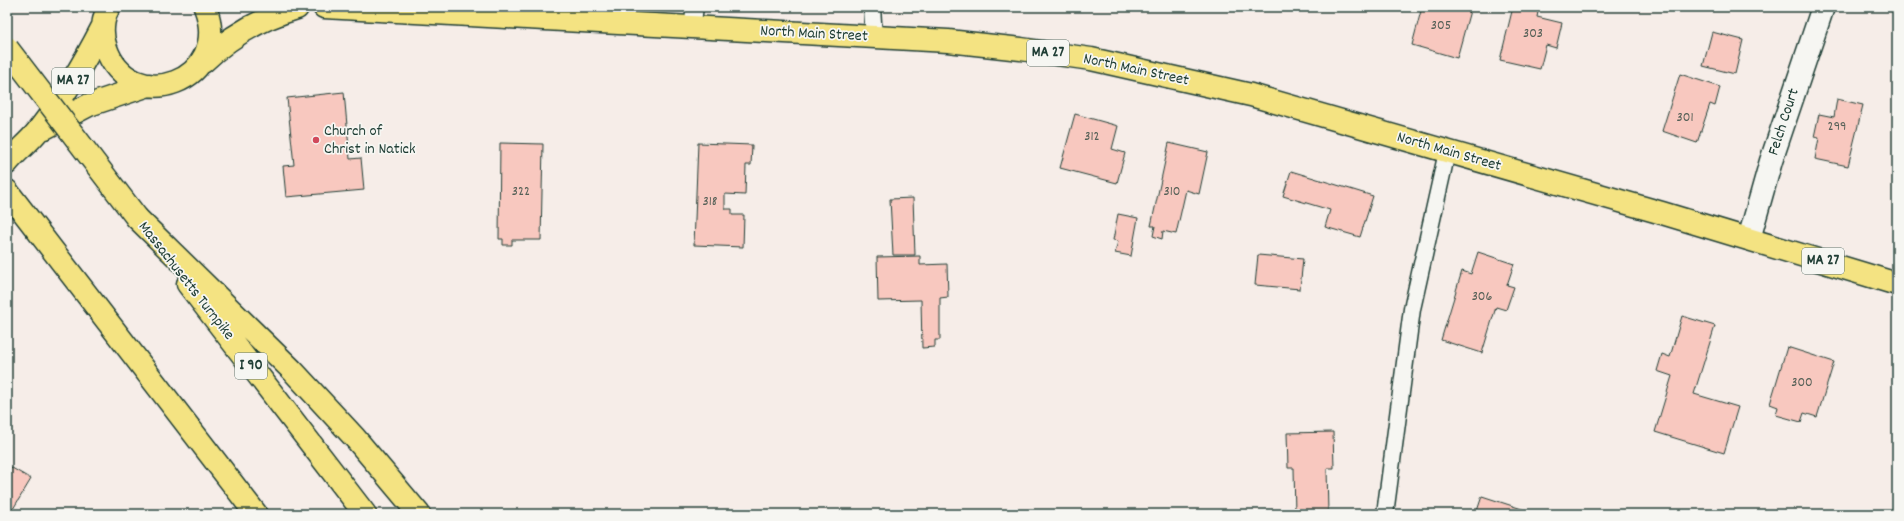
<svg xmlns="http://www.w3.org/2000/svg" width="1904" height="521" font-family="Dekko,sans-serif">
	<style>
		.building { fill: #f8c8bf; stroke: #1f3d34 }
		.lines { fill: none; stroke-linecap: round; stroke-linejoin: round }
		.service-casing { stroke: #1f3d34; stroke-width: 19 }
		.minor-casing { stroke: #1f3d34; stroke-width: 25 }
		.primary-casing { stroke: #1f3d34; stroke-width: 25 }
		.motorway-casing { stroke: #1f3d34; stroke-width: 25 }
		.service { stroke: #f6f6f2; stroke-width: 16 }
		.minor { stroke: #f6f6f2; stroke-width: 22 }
		.primary { stroke: #f4e382; stroke-width: 22 }
		.motorway { stroke: #f4e382; stroke-width: 22 }
		.motorway-bridge-casing { stroke: #1f3d34; stroke-width: 25; stroke-linecap: butt }
		.motorway-bridge { stroke: #f4e382; stroke-width: 22 }
		.poi-dot { fill: #d1495b; stroke: #f6f6f2; stroke-width: 1.5 }
		.labels { text-anchor: middle; dominant-baseline: central; stroke-width: 3.5; stroke-linejoin: round; paint-order: stroke }
		.number-label { font-size: 14px; fill: #556057 }
		.shield { fill: #f6f6f2; stroke: #60746d; stroke-width: 1 }
		.shield-label { font-size: 15px; font-weight: bold; fill: #1f3d34 }
		.street-label { font-size: 16px; fill: #1f3d34; stroke: #f6f6f2 }
		.poi-label { font-size: 16px; fill: #1f3d34; stroke: #f6f6f2; text-anchor: start }
	</style>
	<rect width="100%" height="100%" fill="#f6ede8"/>
	<filter id="ink" filterUnits="userSpaceOnUse"><feTurbulence type="fractalNoise" baseFrequency=".025" numOctaves="2"/><feDisplacementMap in="SourceGraphic" scale="8" xChannelSelector="R" yChannelSelector="G"/><feConvolveMatrix kernelMatrix="1 2 1 2 8 2 1 2 1" color-interpolation-filters="sRGB"/></filter>
	<g filter="url(#ink)">
		<!-- building -->
		<path class="building" d="M1422 7H1471L1457 58 1412 45Z
			M1513 7H1539L1537 17 1562 23 1556 48 1546 45 1540 69 1500 60Z
			M1712 32 1743 40 1735 74 1703 66Z
			M1680 74 1720 87 1715 106 1710 104 1697 143 1662 131Z
			M344 92 350 159 361 158 364 190 286 197 283 166 294 165 287 98Z
			M1837 99 1863 105 1848 166 1815 159 1819 138 1814 137 1819 114 1834 117Z
			M1075 114 1118 126 1112 149 1125 153 1117 183 1060 168Z
			M500 143 543 144 541 240H512V245H503V239H499Z
			M698 143 752 145 751 165H746L745 195 725 194V209H732V215H744L743 247 694 245Z
			M1169 143 1208 152 1199 194 1186 190 1176 234 1163 231 1162 239 1153 236 1155 226H1151Z
			M1291 171 1373 196 1360 237 1325 227 1330 210 1283 196Z
			M913 198 915 255H893L890 199Z
			M1118 214 1138 218 1131 256 1115 253 1118 241 1113 240Z
			M1478 252 1514 264 1507 285 1514 287 1506 310 1496 307 1482 353 1441 340 1462 271 1471 274Z
			M1258 255 1303 259 1300 289 1255 285Z
			M920 256V265L947 264 948 297 940 298V340H935V347L922 348 921 300 878 301 877 257Z
			M1682 316 1715 326 1694 394 1738 407 1724 453 1655 432 1672 376 1657 371 1662 354 1670 357Z
			M1787 347 1834 362 1817 417 1804 413 1801 422 1776 415 1778 407 1770 404Z
			M1333 432 1334 468H1327L1328 513 1295 514 1294 468H1288L1287 433Z
			M7 465 31 479 10 514H7Z
			M1482 496 1528 511 1527 514H1476Z"/>
		<g class="lines">
			<defs>
				<path id="service" d="M872 7 874 38
					M608 23V7
					M692 28 695 7
					M1385 514 1412 309 1447 152"/>
				<path id="minor" d="M1749 239 1771 161 1823 7"/>
				<path id="primary" d="M109 7C102 19 101 35 106 48 130 118 234 82 205 7
					M324 7 948 41 1021 49 1091 59 1251 95 1662 213 1897 284
					M203 62C229 37 262 18 297 8
					M45 128 89 105 149 85
					M7 163C16 152 28 143 37 132 63 99 84 63 103 26"/>
				<path id="motorway" d="M7 191 256 514
					M137 218 292 370 355 438 419 514
					M188 284 365 514"/>
			</defs>
			<!-- service casing -->
			<use href="#service" class="service-casing"/>
			<!-- minor casing -->
			<use href="#minor" class="minor-casing"/>
			<!-- primary casing -->
			<use href="#primary" class="primary-casing"/>
			<!-- motorway casing -->
			<use href="#motorway" class="motorway-casing"/>
			<!-- service -->
			<use href="#service" class="service"/>
			<!-- minor -->
			<use href="#minor" class="minor"/>
			<!-- primary -->
			<use href="#primary" class="primary"/>
			<!-- motorway -->
			<use href="#motorway" class="motorway"/>
			<defs>
				<path id="motorway-bridge" d="M7 48 137 218"/>
			</defs>
			<!-- motorway-bridge casing -->
			<use href="#motorway-bridge" class="motorway-bridge-casing"/>
			<!-- motorway-bridge -->
			<use href="#motorway-bridge" class="motorway-bridge"/>
		</g>
	</g>
	<!-- markers -->
	<circle class="poi-dot" cx="316" cy="140" r="4"/>
	<g class="labels">
		<!-- number labels -->
		<g class="number-label">
			<text x="1441" y="26">305</text>
			<text x="1533" y="34">303</text>
			<text x="1685" y="118">301</text>
			<text x="1837" y="127">299</text>
			<text x="1092" y="137">312</text>
			<text x="521" y="192">322</text>
			<text x="1172" y="192">310</text>
			<text x="710" y="202">318</text>
			<text x="1482" y="297">306</text>
			<text x="1802" y="383">300</text>
		</g>
		<!-- shield labels -->
		<g class="shield">
			<rect x="1027" y="40" width="42" height="26" rx="3"/>
			<rect x="52" y="68" width="42" height="26" rx="3"/>
			<rect x="1802" y="248" width="42" height="26" rx="3"/>
			<rect x="235" y="353" width="32" height="26" rx="3"/>
		</g>
		<g class="shield-label">
			<text x="1048" y="53">MA 27</text>
			<text x="73" y="81">MA 27</text>
			<text x="1823" y="261">MA 27</text>
			<text x="251" y="366">I 90</text>
		</g>
		<!-- street labels -->
		<g class="street-label">
			<text transform="translate(814 34) rotate(3)">North Main Street</text>
			<text transform="translate(1136 70) rotate(12)">North Main Street</text>
			<text transform="translate(1784 122) rotate(-72)">Felch Court</text>
			<text transform="translate(1449 152) rotate(16)">North Main Street</text>
			<text transform="translate(186 281) rotate(52)">Massachusetts Turnpike</text>
		</g>
		<!-- poi labels -->
		<g class="poi-label">
			<text x="324" y="131">Church of<tspan x="324" dy="18">Christ in Natick</tspan></text>
		</g>
	</g>
	<!-- margin -->
	<rect width="1904" height="521" fill="none" stroke="#f6f6f2" stroke-width="24"/>
	<rect x="12" y="12" width="1880" height="497" fill="none" stroke="#1f3d34" stroke-width="1.5" filter="url(#ink)"/>
</svg>
